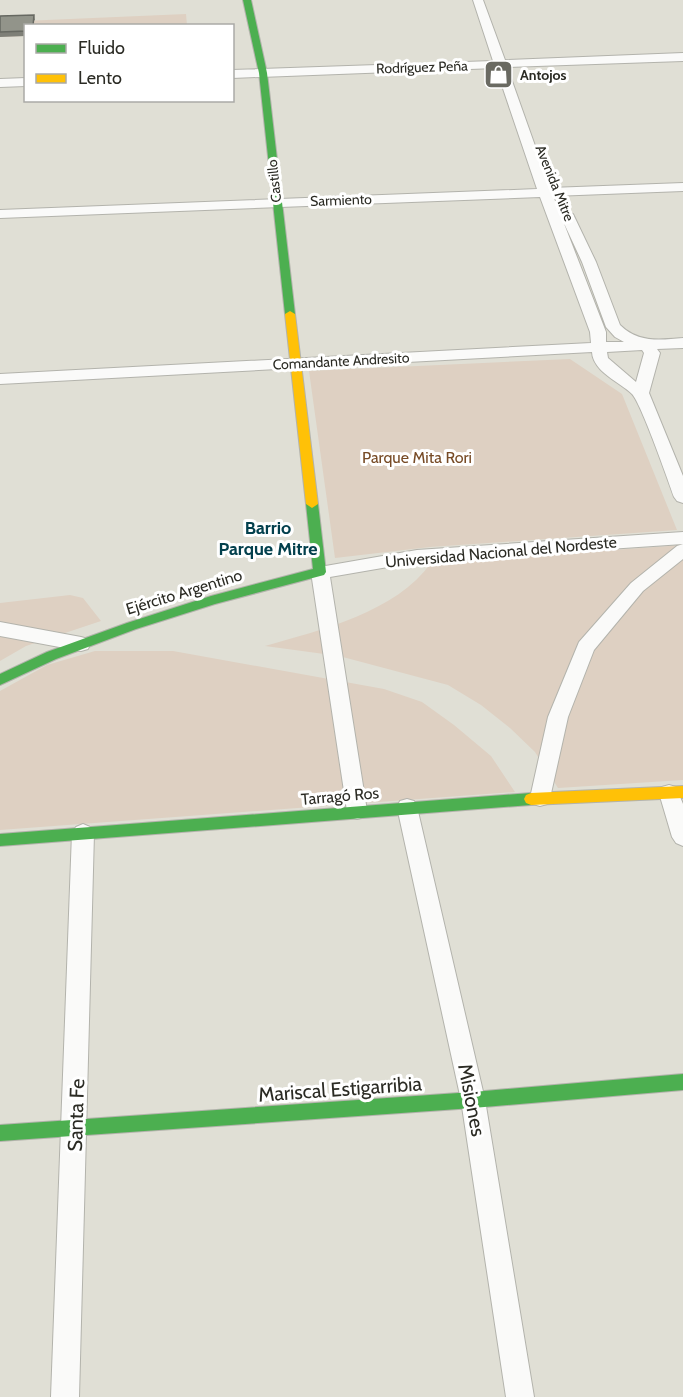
<svg xmlns="http://www.w3.org/2000/svg" width="683" height="1397" font-family="Cabin,sans-serif">
	<style>
		.green { fill: #ded0c2 }
		.lines { fill: none; stroke-linecap: round; stroke-linejoin: round }
		.street-casing { stroke: #b3b3ac; stroke-width: 2 }
		.fast-casing { stroke: #b3b3ac; stroke-width: 2 }
		.slow-casing { stroke: #b3b3ac; stroke-width: 2 }
		.street { fill: #fafaf9; fill-rule: evenodd }
		.fast { fill: #4caf50; fill-rule: evenodd }
		.slow { fill: #ffc107; fill-rule: evenodd }
		.wall { fill: #7e7f77 }
		.building { fill: #92948a; stroke: #666861; stroke-width: 1.5 }
		.labels { text-anchor: middle; dominant-baseline: central; stroke-width: 6; stroke-linejoin: round; paint-order: stroke }
		.far-street-label { font-size: 14px; fill: #2b2b24; stroke: #fff }
		.far-poi-label { font-size: 14px; font-weight: bold; fill: #2b2b24; stroke: #fff; text-anchor: start }
		.park-label { font-size: 16px; fill: #774b26; stroke: #fff }
		.street-label { font-size: 16px; fill: #2b2b24; stroke: #fff }
		.neighbourhood-label { font-size: 18px; font-weight: bold; fill: #03404d; stroke: #fff }
		.near-street-label { font-size: 20px; fill: #2b2b24; stroke: #fff }
	</style>
	<rect width="100%" height="100%" fill="#e0dfd5"/>
	<!-- green -->
	<path class="green" d="M186 14 187 25 26 26 25 36 0 37V22Z
		M570 359 622 394 677 530 430 547 335 558 309 371Z
		M683 545V780L558 788 535 752 510 728 481 705 448 685 339 656 265 646C321 630 396 612 431 563Z
		M70 595 83 598 101 621 26 646 0 661V603Z
		M95 651H173L384 689 422 702 454 725 491 756 515 792 0 830V691L47 665Z"/>
	<g class="lines">
		<defs>
			<path id="street" d="M473 0H483L505 60 683 53V61L507 67 550 188 683 183V191L553 196 560 213 566 210 573 214 596 262 620 325C638 343 660 340 683 338V348L657 349 660 353 649 393 683 476V503L677 501 674 497C668 480 641 403 632 394 620 382 593 372 592 352L0 384V374L591 343 590 332 540 197 0 218V210L537 189 496 68 232 78V70L493 61ZM563 221 582 262 606 327 615 337 624 342H606V332ZM642 350 644 353 636 382 608 358 607 352Z
				M26 78V86L0 87V79Z
				M683 532V544L417 562 330 577 367 811 364 817 357 819 350 817 347 811 311 572 314 568 417 550Z
				M683 544V559L643 591 594 650 568 717 550 798 547 804 540 806 533 804 530 798 548 717 579 642 631 583 677 546Z
				M0 622 81 637 88 639 90 644 88 649 81 651 0 636Z
				M669 785 676 787 683 804V846L676 843 672 837 659 793 662 787Z
				M407 799 414 801 417 807 485 1100 534 1397H506L461 1100 397 807 400 801Z
				M83 824 90 827 94 833 79 1397H51L72 833 76 827Z"/>
			<path id="fast" d="M243 0H251L267 73 295 314 290 317 285 314 259 73Z
				M312 500 318 504 326 572 324 575 215 604 136 629 56 659 0 685V674L47 652 127 623 211 596 313 569 306 504Z
				M531 793 536 795 538 799 536 803 531 805 0 846V834Z
				M683 1074V1090L473 1108 0 1141V1125L473 1092Z"/>
			<path id="slow" d="M290 311 295 314 318 504 312 508 306 504 285 314Z
				M683 786V798L531 805 526 803 524 799 526 795 531 793Z"/>
		</defs>
		<!-- street casing -->
		<use href="#street" class="street-casing"/>
		<!-- fast casing -->
		<use href="#fast" class="fast-casing"/>
		<!-- slow casing -->
		<use href="#slow" class="slow-casing"/>
		<!-- street -->
		<use href="#street" class="street"/>
		<!-- fast -->
		<use href="#fast" class="fast"/>
		<!-- slow -->
		<use href="#slow" class="slow"/>
	</g>
	<!-- wall -->
	<path class="wall" d="M34 15 35 20 26 26V36L0 37V16Z"/>
	<!-- building -->
	<path class="building" d="M34 15 33 26H26V31L0 32V16Z"/>
	<!-- icons -->
	<defs>
		<symbol id="shop-square" viewBox="-11 -11 22 22"><rect x="-9" y="-9" width="18" height="18" rx="4" fill="#6a6a62" stroke="#fff"/><path d="M-5-2.5h2.3a2.7 3.5 0 0 1 5.4 0H5L5.5 6h-11ZM-1.5-2.5h3a1.5 2.3 0 0 0-3 0Z" fill="#fff"/></symbol>
	</defs>
	<g fill-rule="evenodd">
		<use href="#shop-square" x="482" y="58" width="33" height="33"/>
	</g>
	<g class="labels">
		<!-- far-street labels -->
		<g class="far-street-label">
			<text transform="translate(422 67) rotate(-2)">Rodríguez Peña</text>
			<text transform="translate(274 181) rotate(-96)">Castillo</text>
			<text transform="translate(555 183) rotate(68)">Avenida Mitre</text>
			<text transform="translate(341 200) rotate(-2)">Sarmiento</text>
			<text transform="translate(341 361) rotate(-3)">Comandante Andresito</text>
		</g>
		<!-- far-poi labels -->
		<g class="far-poi-label">
			<text x="520" y="75">Antojos</text>
		</g>
		<!-- park labels -->
		<g class="park-label">
			<text x="417" y="457">Parque Mita Rori</text>
		</g>
		<!-- street labels -->
		<g class="street-label">
			<text transform="translate(501 552) rotate(-5)">Universidad Nacional del Nordeste</text>
			<text transform="translate(184 592) rotate(-17)">Ejército Argentino</text>
			<text transform="translate(340 796) rotate(-5)">Tarragó Ros</text>
		</g>
		<!-- neighbourhood labels -->
		<g class="neighbourhood-label">
			<text x="268" y="528">Barrio<tspan x="268" dy="21">Parque Mitre</tspan></text>
		</g>
		<!-- near-street labels -->
		<g class="near-street-label">
			<text transform="translate(340 1089) rotate(-4)">Mariscal Estigarribia</text>
			<text transform="translate(472 1100) rotate(79)">Misiones</text>
			<text transform="translate(76 1115) rotate(-88)">Santa Fe</text>
		</g>
	</g>
	<!-- legend -->
	<rect x="24" y="24" width="210" height="78" fill="#ffffff" stroke="#aaaaa7" stroke-width="1.5"/>
	<rect x="36" y="44" width="30" height="9" fill="#4caf50" stroke="#aaaaa7" stroke-width="1.5"/>
	<text x="78" y="54" font-size="18" fill="#2b2b24">Fluido</text>
	<rect x="36" y="74" width="30" height="9" fill="#ffc107" stroke="#aaaaa7" stroke-width="1.5"/>
	<text x="78" y="84" font-size="18" fill="#2b2b24">Lento</text>
</svg>
